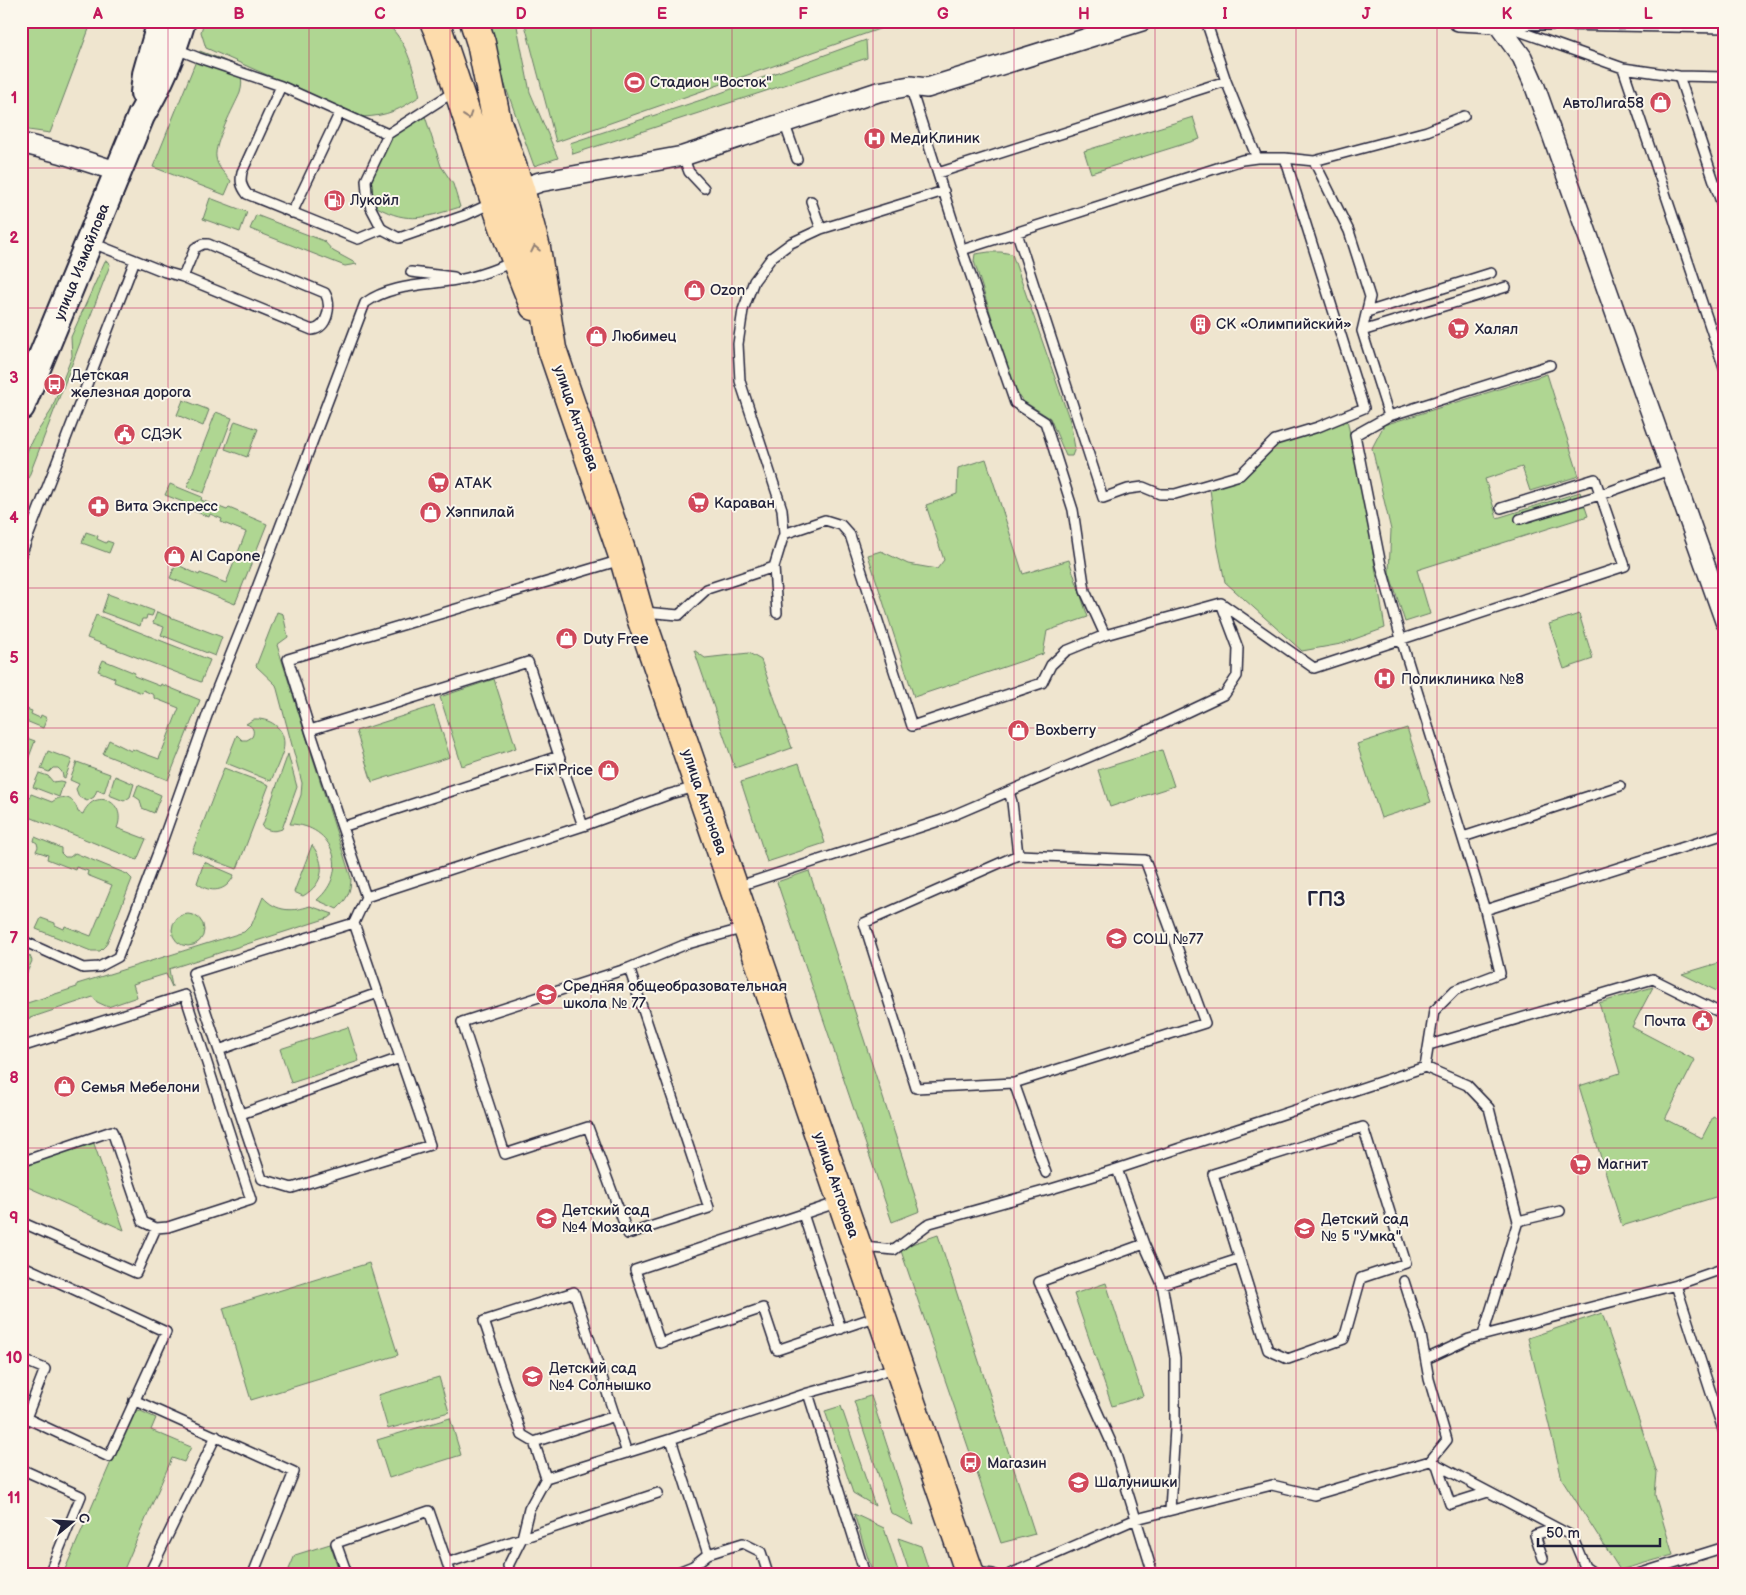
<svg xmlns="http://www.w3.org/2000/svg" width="1746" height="1595" font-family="'Balsamiq Sans',sans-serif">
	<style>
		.green { fill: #afd692; stroke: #687c66 }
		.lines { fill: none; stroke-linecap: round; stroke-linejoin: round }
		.lane-casing { stroke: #22223b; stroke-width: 12 }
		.street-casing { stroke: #22223b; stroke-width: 22 }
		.secondary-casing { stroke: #22223b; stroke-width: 30 }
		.primary-casing { stroke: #22223b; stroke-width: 31 }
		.lane { stroke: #fbf7ec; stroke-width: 9 }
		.street { stroke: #fbf7ec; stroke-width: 19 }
		.secondary { stroke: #fbf7ec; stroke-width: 26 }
		.primary { stroke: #fddcac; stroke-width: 28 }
		.oneway { stroke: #907f74 }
		.grid { fill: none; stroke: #c2185b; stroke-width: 1; stroke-opacity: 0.55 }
		.labels { text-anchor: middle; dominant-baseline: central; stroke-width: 4; stroke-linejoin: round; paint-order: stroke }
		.poi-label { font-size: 15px; fill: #22223b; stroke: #fbf7ec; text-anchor: start }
		.street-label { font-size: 15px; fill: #22223b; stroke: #fbf7ec }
		.district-label { font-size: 20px; font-weight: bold; fill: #22223b; stroke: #fbf7ec }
		.neatline { fill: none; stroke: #c2185b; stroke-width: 2 }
		.grid-label { font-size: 16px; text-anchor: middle; font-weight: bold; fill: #c2185b }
	</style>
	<rect width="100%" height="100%" fill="#efe5cf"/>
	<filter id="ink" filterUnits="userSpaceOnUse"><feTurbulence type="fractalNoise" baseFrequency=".02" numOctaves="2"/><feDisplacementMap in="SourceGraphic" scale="10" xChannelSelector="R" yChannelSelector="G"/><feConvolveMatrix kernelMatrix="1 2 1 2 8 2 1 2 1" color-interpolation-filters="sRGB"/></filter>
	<g filter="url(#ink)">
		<!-- green -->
		<path class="green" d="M21 21H58L89 29 50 133 21 129Z
			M204 21H383C407 38 413 69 420 96 399 110 388 116 362 117L206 48 201 32Z
			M482 21H516L530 92 558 158 534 166Z
			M524 21H902L556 142Z
			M866 40 867 58 573 154 570 143 704 99Z
			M200 51C221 60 249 64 240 93 234 107 214 143 216 157 217 167 225 174 231 181L225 195 153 167Z
			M424 113 441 166 453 184 460 207C427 217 409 225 377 207L372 195 371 182 390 137Z
			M1193 117 1200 139 1091 173 1084 151Z
			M210 198 247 212 240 232 203 219Z
			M256 215 324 241 333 251 357 264 345 266 250 229Z
			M989 252H1001L1012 254 1070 421 1075 448 1072 456H1066L1050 418 1023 401 1014 389 974 261 975 254Z
			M105 261 109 262 110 265 21 497V466L32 440 51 411 72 356 71 337Z
			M1547 374 1579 476 1530 491 1522 467 1485 479 1497 518 1580 492 1588 516 1417 570 1430 614 1405 622 1389 572 1391 530 1372 448 1384 425Z
			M183 400 209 410 203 426 177 415Z
			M216 412 232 418 204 493 187 487Z
			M1347 419 1369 529 1385 628 1341 644 1302 651 1225 582 1217 543 1210 489 1242 477 1278 443 1317 432Z
			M235 421 258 429 247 457 225 449Z
			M986 459 1023 574 1069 560 1088 617 1047 631 1043 654 914 697 868 555 881 551 908 564 937 569 944 560 926 505 957 494 958 468Z
			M170 484 202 497 201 500 227 510 229 508 267 524 235 604 170 578 176 564 199 575 200 573 226 583 246 532 221 522 222 519 210 514 209 517 181 506 183 502 165 495Z
			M86 532 98 536 97 539 106 543 107 541 113 543 109 553 82 543Z
			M108 594 154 611 152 616 147 615 146 619H142L140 626 102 612Z
			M157 612 222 637 215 656 161 635 164 627 153 623Z
			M277 612 283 614 288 637 277 645 351 878C351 891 347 900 337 909L317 900C350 872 334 825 290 824L301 795 302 783 276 685 256 666Z
			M1579 614 1593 659 1564 669 1549 624Z
			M96 615 210 660 201 682 87 638Z
			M694 650 705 658 749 653 761 660 792 748 735 768Z
			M103 660 135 673 134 676 160 686 161 684 200 700 168 780 103 754 109 740 131 751 132 749 159 759 179 708 154 698V695L143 690 142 693 114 682 115 678 98 671Z
			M494 679 516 748 462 766 440 697Z
			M434 706 450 757 372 782 356 731Z
			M21 707 32 711 31 714 40 718 41 715 47 718 43 728 21 719Z
			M254 719C273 718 288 731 283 751 280 761 275 771 271 781L226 763 237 735 242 740H247L252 737C255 731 253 726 246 724Z
			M1407 728 1431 802 1381 818 1357 744Z
			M21 736 35 741 21 778Z
			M1162 750 1174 786 1110 807 1098 770Z
			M48 751 72 760 65 778 63 777 62 772 58 768H53L49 772 41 769Z
			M288 754 297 787 282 829C274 832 269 831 262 827Z
			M77 762 110 774 104 793 97 790 94 797 87 801 79 797 76 789 79 784 70 780Z
			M799 763 825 843 767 862 741 782Z
			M224 768 269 785 237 869 192 852Z
			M39 773 48 776 53 782 60 781 64 782 59 797 33 787Z
			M115 776 134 784 130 797 124 801 109 795Z
			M138 785 161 795 154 813 142 808 140 800 134 796Z
			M31 794 52 802C63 793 75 798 78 812L83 814C94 787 128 801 117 828L146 839 137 860 22 814Z
			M35 837 61 848V853L65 857H70L75 853 127 874 132 879 106 945 100 951H91L36 929 41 918 55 923V925L64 929 65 926 91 936 112 885 87 875 88 871 76 867 75 870 47 859 48 855 36 851 38 847 37 843 34 841Z
			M312 845C326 864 325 883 303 896L294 892Z
			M204 862 234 875C227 892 210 894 197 883Z
			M809 871 920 1211 892 1222 777 882Z
			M263 897C276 912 293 912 310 906L333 914 328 918 169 969 172 987 166 974 133 984 137 997 108 1007 97 1002 93 997 21 1021V1005L77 987V984L244 932 252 924Z
			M172 930a16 16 0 1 1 32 0a16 16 0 1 1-32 0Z
			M21 950 30 956 32 961 21 986Z
			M1725 961V995L1682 974Z
			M1653 987 1632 1027 1695 1060 1665 1119 1702 1138 1713 1117 1725 1123V1194L1622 1226 1579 1086 1620 1073 1599 1003Z
			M348 1027 359 1061 291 1083 280 1049Z
			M92 1138 124 1230 21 1184V1162Z
			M938 1235 1035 1534 1001 1543 900 1248Z
			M369 1263 398 1355 251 1400 223 1308Z
			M1106 1283 1143 1396 1112 1406 1074 1294Z
			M1602 1313 1657 1473 1655 1495 1673 1555 1620 1570 1562 1479 1528 1338Z
			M439 1377 449 1412 388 1429 378 1395Z
			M870 1396H871L913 1525 891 1513 854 1401Z
			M841 1406 875 1506 853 1493 825 1411Z
			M134 1408 156 1418 151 1430 191 1447 184 1462 172 1458 122 1574H63Z
			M450 1418 461 1455 389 1478 377 1440Z
			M854 1514 884 1528 899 1574H873Z
			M898 1538 921 1546 930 1574H910Z
			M330 1544 340 1574H287L295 1555Z"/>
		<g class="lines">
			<defs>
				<path id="lane" d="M1505 24 1725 28
					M1502 25 1623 68 1679 76 1725 77
					M174 48 199 58 281 86 388 134 455 91
					M1623 68 1725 371
					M1679 76 1725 214
					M1226 81 1257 158H1285L1314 161 1349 231 1370 297 1362 331 1389 416 1355 435 1381 565 1401 639 1485 910 1500 973 1455 990 1434 1011 1425 1067
					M281 86 242 172C240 181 241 186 247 194L358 239 382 229
					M910 86 962 250 1015 403 1045 422 1073 510 1085 591 1105 635
					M784 122 797 159
					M388 134 366 180 367 193 371 208 382 229 399 238 466 215 492 203
					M683 156 689 172 704 188
					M1314 161 1427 131 1464 116
					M938 173 1226 81 1206 21
					M811 201 821 229
					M292 213 340 112
					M1017 233 1103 498 1128 489 1143 487 1160 494H1175L1240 475 1275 440 1318 427 1364 408 1285 158
					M90 242 165 272 183 277 312 330C328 328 332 305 325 293L208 244H203L195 248 183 277
					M962 250 1242 160 1257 158
					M411 272 454 277
					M1367 312 1491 273
					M1362 331 1506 287
					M1389 416 1550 365
					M1520 519 1600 495 1672 469
					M784 534 782 509 740 381 738 344 743 310 754 281 772 257 791 243 821 229 944 191
					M21 555 135 260
					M774 567 777 613
					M1221 603 1314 668 1625 566 1595 479 1501 508
					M644 612 679 615 707 589 774 567 784 534 825 520 841 525 850 535 912 726 1042 683 1051 665 1066 651 1105 635 1221 603
					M310 730 342 827
					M559 756 528 662 310 730 288 659 621 560
					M1009 792 1012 802 1018 855 864 923 916 1088 1014 1083 1046 1173
					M583 826 559 756 342 827 366 897 583 826 670 794 696 787
					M1463 837 1620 786
					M736 887 942 820 1115 746 1225 694 1237 676 1238 648 1221 603
					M1485 910 1725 834
					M354 923 193 973 262 1179 292 1188 430 1145 354 923 366 897
					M21 940 83 968 99 967 118 957 162 842 214 696 247 614 365 303C394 282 434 286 467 278 483 274 499 268 515 261
					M629 968 709 1208 628 1234 588 1127 505 1154 462 1022 629 968 684 945 745 928
					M1429 1045 1653 979 1725 1015
					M21 1047 185 995 251 1200 168 1227 156 1228 143 1222 112 1131 21 1162
					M219 1050 378 993
					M1014 1083 1205 1023 1145 860 1018 855
					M241 1114 400 1058
					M1724 1123 1725 1122
					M1363 1127 1406 1263 1361 1278 1344 1339 1288 1359 1268 1350 1213 1174Z
					M1117 1169 1144 1244 1039 1282 1115 1451 1153 1574
					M839 1202 635 1270 660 1343 763 1308 777 1350 878 1316
					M803 1214 841 1329
					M21 1222 136 1273 156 1228
					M1144 1244 1162 1284 1175 1358V1428L1170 1510
					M863 1247 894 1250 930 1223 1051 1189 1117 1169 1425 1067 1467 1085 1489 1108 1518 1221 1560 1211
					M21 1265 166 1332 109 1457 26 1418 45 1369 21 1359
					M1725 1268 1676 1285 1725 1436
					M1404 1281 1421 1335 1429 1379 1447 1440 1430 1461
					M1162 1284 1239 1259
					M1483 1335 1518 1221
					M1426 1359 1469 1339 1676 1285
					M808 1393 865 1574
					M134 1400 294 1472 253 1574
					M615 1416 534 1442 522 1435 484 1321 574 1292 623 1441 627 1453
					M21 1429 26 1418
					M671 1439 708 1554
					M534 1442 546 1478
					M1437 1465 1450 1504 1488 1492
					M21 1469 81 1496 49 1574
					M1543 1558 1535 1535 1556 1528
					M447 1563 658 1493
					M973 1572 993 1574
					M149 1574 216 1436
					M347 1574 336 1543 429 1511 451 1574
					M511 1574 508 1566 522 1538 529 1509 546 1478 671 1439 808 1393 873 1375 896 1367
					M673 1574 693 1566 708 1554 743 1543 761 1552 768 1574
					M1010 1574 1136 1519 1272 1485 1314 1495 1430 1461 1572 1536 1585 1567 1595 1574
					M1638 1574 1725 1547"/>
				<path id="street" d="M1458 21 1497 23 1522 57 1534 84 1725 621
					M21 143 60 153 119 172
					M520 189 540 182 683 156 878 92 910 86 927 88 1142 21"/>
				<path id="secondary" d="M144 93 146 74 161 21
					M21 407 141 116C160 83 171 58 182 21"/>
				<path id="primary" d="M434 21 438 30C470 122 497 216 534 306
					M474 21 481 43 497 122 520 189 536 248 552 349 624 559 639 612 970 1574"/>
			</defs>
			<!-- lane casing -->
			<use href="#lane" class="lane-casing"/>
			<!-- street casing -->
			<use href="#street" class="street-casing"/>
			<!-- secondary casing -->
			<use href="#secondary" class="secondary-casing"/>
			<!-- primary casing -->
			<use href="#primary" class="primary-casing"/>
			<!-- lane -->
			<use href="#lane" class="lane"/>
			<!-- street -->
			<use href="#street" class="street"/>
			<!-- secondary -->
			<use href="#secondary" class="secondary"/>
			<!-- primary -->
			<use href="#primary" class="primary"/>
		</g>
		<!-- one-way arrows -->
		<defs><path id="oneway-chevron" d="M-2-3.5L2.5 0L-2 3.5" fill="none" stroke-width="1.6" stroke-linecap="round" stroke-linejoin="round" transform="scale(1.25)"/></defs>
		<g class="oneway">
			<use href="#oneway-chevron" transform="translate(468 116) rotate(71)"/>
			<use href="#oneway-chevron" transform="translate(535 249) rotate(-102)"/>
		</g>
	</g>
	<!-- grid -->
	<path class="grid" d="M168 21V1574M309 21V1574M450 21V1574M591 21V1574M732 21V1574M873 21V1574M1014 21V1574M1155 21V1574M1296 21V1574M1437 21V1574M1578 21V1574M21 168H1725M21 308H1725M21 448H1725M21 588H1725M21 728H1725M21 868H1725M21 1008H1725M21 1148H1725M21 1288H1725M21 1428H1725"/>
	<!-- icons -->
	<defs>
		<symbol id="stadium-disc" viewBox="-11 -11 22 22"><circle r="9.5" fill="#d1495b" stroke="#fbf7ec"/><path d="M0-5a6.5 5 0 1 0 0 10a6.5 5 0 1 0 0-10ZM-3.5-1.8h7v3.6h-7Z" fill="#fff"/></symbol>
		<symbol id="shop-disc" viewBox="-11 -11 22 22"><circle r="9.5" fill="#d1495b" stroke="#fbf7ec"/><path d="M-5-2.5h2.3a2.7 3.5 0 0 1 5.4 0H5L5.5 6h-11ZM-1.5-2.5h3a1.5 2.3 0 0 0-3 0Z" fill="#fff"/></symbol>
		<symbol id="hospital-disc" viewBox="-11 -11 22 22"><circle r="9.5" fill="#d1495b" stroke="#fbf7ec"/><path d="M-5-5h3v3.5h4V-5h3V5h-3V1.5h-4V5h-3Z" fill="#fff"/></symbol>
		<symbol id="fuel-disc" viewBox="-11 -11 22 22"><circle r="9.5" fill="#d1495b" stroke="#fbf7ec"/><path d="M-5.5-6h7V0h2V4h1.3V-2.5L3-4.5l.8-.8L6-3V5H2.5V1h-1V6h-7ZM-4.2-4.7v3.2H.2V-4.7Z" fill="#fff"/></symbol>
		<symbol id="building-disc" viewBox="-11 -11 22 22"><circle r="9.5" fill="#d1495b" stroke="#fbf7ec"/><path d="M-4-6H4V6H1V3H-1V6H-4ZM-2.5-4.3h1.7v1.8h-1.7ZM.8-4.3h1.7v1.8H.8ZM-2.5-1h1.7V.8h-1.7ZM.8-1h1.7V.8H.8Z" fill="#fff"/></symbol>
		<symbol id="supermarket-disc" viewBox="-11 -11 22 22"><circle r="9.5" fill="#d1495b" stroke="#fbf7ec"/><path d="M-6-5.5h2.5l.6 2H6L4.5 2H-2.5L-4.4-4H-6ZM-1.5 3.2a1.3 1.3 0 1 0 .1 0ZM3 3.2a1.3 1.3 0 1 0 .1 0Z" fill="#fff"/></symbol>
		<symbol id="bus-disc" viewBox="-11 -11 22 22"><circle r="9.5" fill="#d1495b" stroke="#fbf7ec"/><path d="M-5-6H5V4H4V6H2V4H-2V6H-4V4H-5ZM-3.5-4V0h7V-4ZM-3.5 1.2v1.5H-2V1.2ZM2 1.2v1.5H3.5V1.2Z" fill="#fff"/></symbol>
		<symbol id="civic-disc" viewBox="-11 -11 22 22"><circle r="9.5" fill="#d1495b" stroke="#fbf7ec"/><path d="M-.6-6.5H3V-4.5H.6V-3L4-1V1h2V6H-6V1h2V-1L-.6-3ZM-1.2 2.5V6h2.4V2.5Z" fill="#fff"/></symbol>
		<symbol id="pharmacy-disc" viewBox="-11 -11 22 22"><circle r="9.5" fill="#d1495b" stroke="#fbf7ec"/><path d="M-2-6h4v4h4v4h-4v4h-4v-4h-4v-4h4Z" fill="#fff"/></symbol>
		<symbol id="school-disc" viewBox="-11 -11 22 22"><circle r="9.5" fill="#d1495b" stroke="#fbf7ec"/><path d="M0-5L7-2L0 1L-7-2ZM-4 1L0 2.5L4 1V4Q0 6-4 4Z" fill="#fff"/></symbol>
	</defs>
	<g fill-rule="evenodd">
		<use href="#stadium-disc" x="622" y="70" width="25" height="25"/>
		<use href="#shop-disc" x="1648" y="90" width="25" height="25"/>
		<use href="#hospital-disc" x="862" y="126" width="25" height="25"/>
		<use href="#fuel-disc" x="322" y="188" width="25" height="25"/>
		<use href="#shop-disc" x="682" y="278" width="25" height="25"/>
		<use href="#building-disc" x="1188" y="312" width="25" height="25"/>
		<use href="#supermarket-disc" x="1446" y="316" width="25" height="25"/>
		<use href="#shop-disc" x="584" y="324" width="25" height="25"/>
		<use href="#bus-disc" x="42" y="372" width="25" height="25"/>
		<use href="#civic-disc" x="112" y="422" width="25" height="25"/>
		<use href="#supermarket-disc" x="426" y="470" width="25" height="25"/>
		<use href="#supermarket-disc" x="686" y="490" width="25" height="25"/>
		<use href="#pharmacy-disc" x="86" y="494" width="25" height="25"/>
		<use href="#shop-disc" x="418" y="500" width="25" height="25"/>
		<use href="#shop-disc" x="162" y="544" width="25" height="25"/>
		<use href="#shop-disc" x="554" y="626" width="25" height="25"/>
		<use href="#hospital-disc" x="1372" y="666" width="25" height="25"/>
		<use href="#shop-disc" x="1006" y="718" width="25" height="25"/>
		<use href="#shop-disc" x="596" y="758" width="25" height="25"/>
		<use href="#school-disc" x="1104" y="926" width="25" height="25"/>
		<use href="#school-disc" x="534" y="982" width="25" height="25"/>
		<use href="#civic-disc" x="1690" y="1008" width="25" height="25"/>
		<use href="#shop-disc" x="52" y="1074" width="25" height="25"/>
		<use href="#supermarket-disc" x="1568" y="1152" width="25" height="25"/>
		<use href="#school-disc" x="534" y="1206" width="25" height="25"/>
		<use href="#school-disc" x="1292" y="1216" width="25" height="25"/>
		<use href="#school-disc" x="520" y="1364" width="25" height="25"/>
		<use href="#bus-disc" x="958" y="1450" width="25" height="25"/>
		<use href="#school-disc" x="1066" y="1470" width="25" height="25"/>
	</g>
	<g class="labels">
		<!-- poi labels -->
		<g class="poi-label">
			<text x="650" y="82">Стадион "Восток"</text>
			<text x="1644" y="103" text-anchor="end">АвтоЛига58</text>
			<text x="890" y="138">МедиКлиник</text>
			<text x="350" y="200">Лукойл</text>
			<text x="710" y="290">Ozon</text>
			<text x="1216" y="324">СК «Олимпийский»</text>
			<text x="1475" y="329">Халял</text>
			<text x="612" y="336">Любимец</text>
			<text x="71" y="375">Детская<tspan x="71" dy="17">железная дорога</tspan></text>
			<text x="141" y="434">СДЭК</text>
			<text x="455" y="483">АТАК</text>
			<text x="714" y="503">Караван</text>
			<text x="115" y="506">Вита Экспресс</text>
			<text x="446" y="512">Хэппилай</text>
			<text x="190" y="556">Al Capone</text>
			<text x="583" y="639">Duty Free</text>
			<text x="1401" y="679">Поликлиника №8</text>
			<text x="1035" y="730">Boxberry</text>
			<text x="593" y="770" text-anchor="end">Fix Price</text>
			<text x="1133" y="939">СОШ №77</text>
			<text x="563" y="986">Средняя общеобразовательная<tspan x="563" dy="17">школа № 77</tspan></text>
			<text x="1686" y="1021" text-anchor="end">Почта</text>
			<text x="81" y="1087">Семья Мебелони</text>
			<text x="1597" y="1164">Магнит</text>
			<text x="562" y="1210">Детский сад<tspan x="562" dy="17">№4 Мозаика</tspan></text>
			<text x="1321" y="1219">Детский сад<tspan x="1321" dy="17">№ 5 "Умка"</tspan></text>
			<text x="549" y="1368">Детский сад<tspan x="549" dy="17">№4 Солнышко</tspan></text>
			<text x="987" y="1463">Магазин</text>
			<text x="1094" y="1482">Шалунишки</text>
		</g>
		<!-- street labels -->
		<g class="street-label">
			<text transform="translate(82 262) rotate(-68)">улица Измайлова</text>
			<text transform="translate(576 418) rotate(71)">улица Антонова</text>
			<text transform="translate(704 802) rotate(71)">улица Антонова</text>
			<text transform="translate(836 1185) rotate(71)">улица Антонова</text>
		</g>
		<!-- district labels -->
		<g class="district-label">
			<text x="1326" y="900">ГПЗ</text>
		</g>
	</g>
	<!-- margin -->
	<rect width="1746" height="1595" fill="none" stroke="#fbf7ec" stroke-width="55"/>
	<!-- north arrow -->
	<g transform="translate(72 1522) rotate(72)" stroke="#fbf7ec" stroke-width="4" paint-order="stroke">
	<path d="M0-4L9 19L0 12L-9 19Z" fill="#22223b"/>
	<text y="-8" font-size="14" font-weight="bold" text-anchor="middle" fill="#22223b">С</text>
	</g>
	<!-- scale -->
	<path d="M1538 1538v8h122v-8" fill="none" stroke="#22223b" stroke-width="2.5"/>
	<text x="1546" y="1538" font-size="15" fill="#22223b" stroke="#fbf7ec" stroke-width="4" paint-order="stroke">50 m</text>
	<rect x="28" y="28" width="1690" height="1540" class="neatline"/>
	<g class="grid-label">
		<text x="98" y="19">A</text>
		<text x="239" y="19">B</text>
		<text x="380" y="19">C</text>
		<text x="521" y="19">D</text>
		<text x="662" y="19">E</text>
		<text x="803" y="19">F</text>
		<text x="943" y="19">G</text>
		<text x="1084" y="19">H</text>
		<text x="1225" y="19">I</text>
		<text x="1366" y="19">J</text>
		<text x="1507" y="19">K</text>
		<text x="1648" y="19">L</text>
		<text x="14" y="103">1</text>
		<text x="14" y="243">2</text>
		<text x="14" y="383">3</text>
		<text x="14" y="523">4</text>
		<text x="14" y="663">5</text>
		<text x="14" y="803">6</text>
		<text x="14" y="943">7</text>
		<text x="14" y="1083">8</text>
		<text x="14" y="1223">9</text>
		<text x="14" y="1363">10</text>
		<text x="14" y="1503">11</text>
	</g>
</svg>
